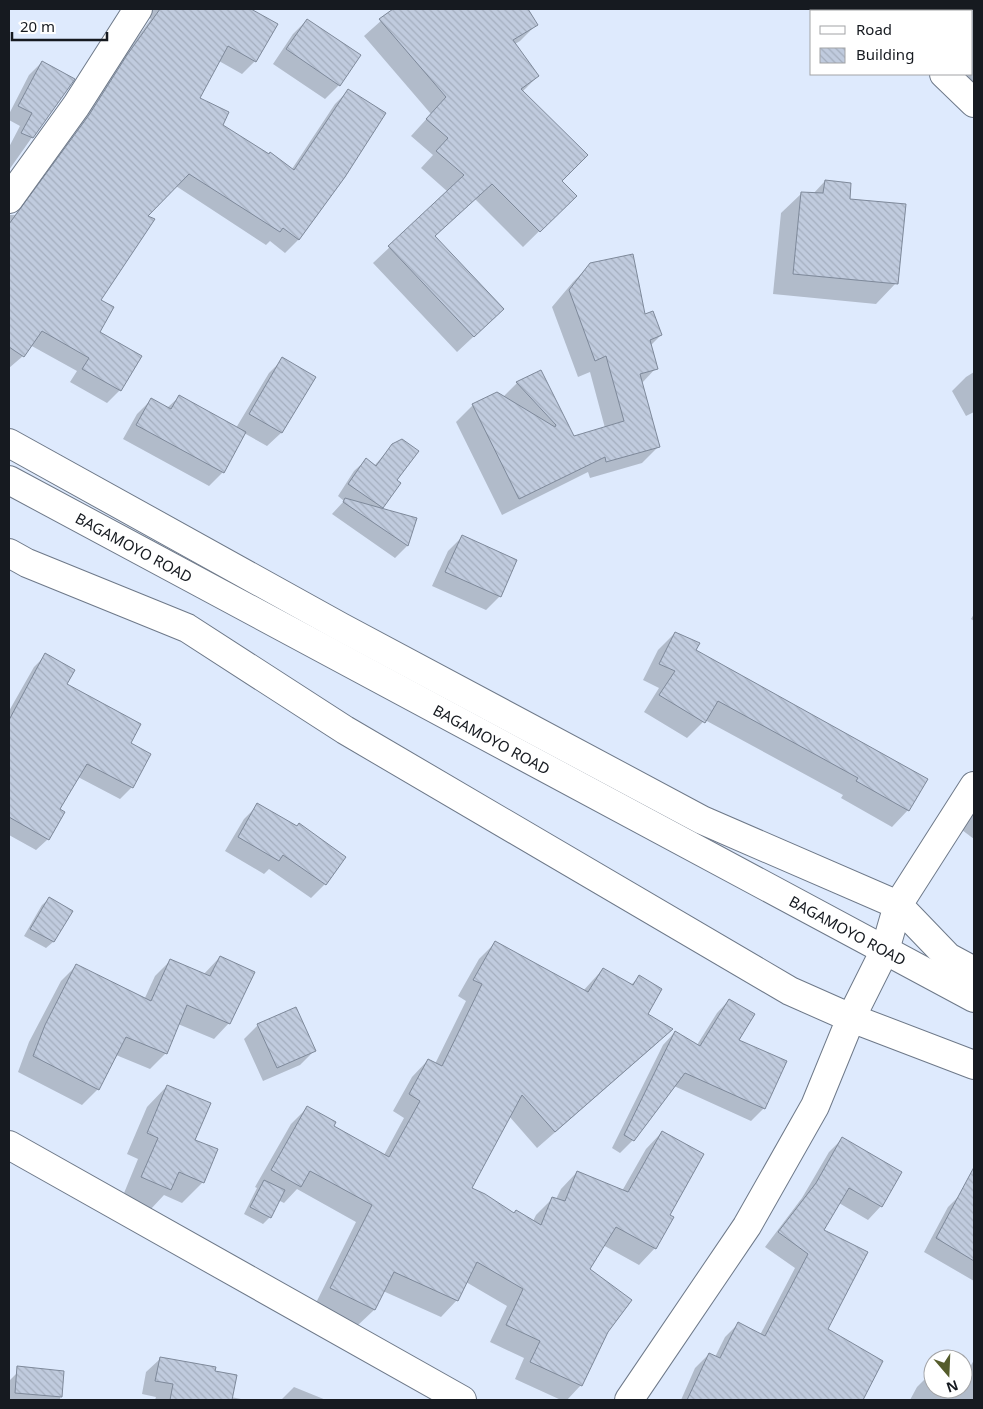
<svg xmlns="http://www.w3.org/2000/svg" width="983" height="1409" font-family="'Noto Sans',sans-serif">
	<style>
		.shadow { fill: #0003 }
		.building { fill: url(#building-back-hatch); stroke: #7e899a }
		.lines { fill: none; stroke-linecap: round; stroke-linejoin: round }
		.street-casing { stroke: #6e7989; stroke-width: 30 }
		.highway-casing { stroke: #6e7989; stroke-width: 30 }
		.street { stroke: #fff; stroke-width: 28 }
		.highway { stroke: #fff; stroke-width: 28 }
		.labels { text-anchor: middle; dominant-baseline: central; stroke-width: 4.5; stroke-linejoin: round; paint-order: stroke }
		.street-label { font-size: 15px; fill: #161a20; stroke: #fff }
	</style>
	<defs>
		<pattern id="building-back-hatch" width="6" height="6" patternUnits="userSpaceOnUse" patternTransform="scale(1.25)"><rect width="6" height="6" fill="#c0cbde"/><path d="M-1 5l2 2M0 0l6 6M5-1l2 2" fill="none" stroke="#a4aebe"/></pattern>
	</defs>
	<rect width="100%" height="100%" fill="#deeafd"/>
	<!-- shadow -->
	<path class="shadow" d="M149 9H249L277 25 255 61 242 74 219 61 198 99 222 125 292 169 335 104 348 91 344 177 298 240 285 253 270 241 266 245 176 186 146 216 99 301 98 332 120 390 107 403 70 382 77 371 30 345 23 356 9 368V215H15L76 130 114 70 151 19 145 15Z
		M389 9H527L536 25 520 41 515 44 538 76 522 92 561 181 575 196 523 247 475 199 434 237 486 325 457 352 373 263 448 192 421 168 433 155 411 136 431 114 364 36 392 11Z
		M938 9H974V83L966 74H972V11H934Z
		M307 20 339 85 325 99 273 64 293 34Z
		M42 62 73 79 9 170V147L20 126 9 120V114L29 75Z
		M825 181 848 200 896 283 876 304 773 294 781 213 802 193 813 194Z
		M591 264 661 335 650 346 656 368 641 384 659 446 642 463 590 478 588 472 502 515 456 422 473 405 503 397 517 383 541 371 573 437 605 428 590 372 578 377 552 307 573 282Z
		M283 359 281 433 267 446 244 433 223 472 209 486 123 439 137 414 151 400 167 408 179 397 236 428 269 373Z
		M974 372V412L966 416 952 391 966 377Z
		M393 445 396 480 400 483 381 509 415 519 407 546 395 558 332 514 344 501 338 496 354 471 366 460 374 466Z
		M462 537 500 596 486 610 432 586 448 551Z
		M974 614V621L971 619Z
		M675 633 694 651 908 810 892 827 841 798 843 795 705 720 687 738 644 712 659 688 643 680 658 650Z
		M46 655 66 684 129 743 132 787 120 799 78 777 59 810 48 839 36 850 9 835V711L34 667Z
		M974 791V839L958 827Z
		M258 805 325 884 311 898 269 869 264 874 225 851 244 819Z
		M49 899 71 911 53 942 46 948 24 936 42 905Z
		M496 942 583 991 603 969 631 985 639 977 646 1014 671 1029 654 1046 537 1148 509 1116 470 1189 514 1214 533 1221 536 1215 553 1198 556 1199 561 1189 577 1172 622 1191 646 1149 662 1132 669 1215 655 1248 639 1265 603 1245 589 1270 607 1331 581 1385 567 1400H561L515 1379 524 1358 490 1342 507 1306 466 1282 457 1300 441 1317 383 1291 374 1310 357 1326 315 1305 356 1222 297 1189 284 1203 278 1200 270 1217 263 1224 244 1214 257 1188 255 1187 291 1124 308 1107 332 1127 384 1155 404 1118 393 1111 412 1077 428 1060 435 1064 466 1001 458 996 479 959Z
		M220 957 229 1023 214 1039 178 1024 166 1053 150 1069 116 1055 98 1089 82 1105 18 1072 29 1042 61 981 77 965 144 1000 155 976 171 960 203 975Z
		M729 1000 738 1040 764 1108 751 1121 674 1086 633 1140 620 1153 612 1148 663 1045 675 1032 697 1045 717 1013Z
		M258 1025 314 1051 300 1065 263 1081 244 1039Z
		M167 1086 193 1140 203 1182 182 1203 164 1195 150 1210 122 1198 138 1159 127 1154 147 1107Z
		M842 1139 881 1206 868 1220 839 1203 822 1230 826 1329 882 1361 862 1400H681L695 1368 709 1354 715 1357 725 1337 738 1324 760 1335 795 1268 765 1247 802 1198 829 1152Z
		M961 1194 974 1202V1281L924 1252 948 1207Z
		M160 1359 213 1372 231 1397 246 1400H155L156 1397 142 1394 146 1372Z
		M974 1360V1400H910L917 1387 933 1371V1389H963V1379Z
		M22 1368 63 1372 60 1400H9V1381Z
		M294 1387 326 1400H281Z"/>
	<!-- building -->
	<path class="building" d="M160 9H251L278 24 256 62 228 46 200 98 229 112 223 125 269 154 270 152 294 170 348 89 386 113 345 177 299 240 283 228 280 232 189 174 148 216 155 219 101 300 114 307 100 332 142 356 121 391 82 369 89 358 42 331 24 357 9 347V224L89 115 127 55Z
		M393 9H528L538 25 513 40 539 76 521 89 588 155 562 181 577 196 540 232 492 184 435 236 504 309 474 337 388 246 464 175 436 151 448 138 426 119 446 97 379 19Z
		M307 19 361 55 340 86 286 49Z
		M42 61 75 79 33 138 21 133 32 113 18 106Z
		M825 180 851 183 850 199 906 204 898 284 793 274 801 192 823 193Z
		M633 254 645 314 653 311 662 335 650 340 658 369 640 374 660 447 606 462 605 457 519 499 472 404 497 392 555 427 556 425 516 382 541 370 574 436 624 421 606 356 595 361 569 290 590 263Z
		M282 357 316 377 282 433 249 414Z
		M179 395 246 432 224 473 136 425 151 398 171 409Z
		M402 439 419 451 397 480 401 483 383 508 348 484 366 458 376 466 392 444Z
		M345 498 417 518 408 546 343 502Z
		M462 535 517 560 501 597 445 572Z
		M675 632 700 643 696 650 928 779 909 811 856 781 858 778 718 701 705 723 659 695 675 671 659 664Z
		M45 653 75 670 67 684 141 724 131 743 151 754 133 788 87 764 60 809 65 812 49 840 9 817V720Z
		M257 803 297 826 299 823 346 857 326 885 283 855 279 861 238 837Z
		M49 897 73 911 54 942 30 929Z
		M495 941 588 992 603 968 633 985 639 975 662 989 648 1014 673 1029 555 1132 522 1095 472 1188 485 1194 514 1213 516 1210 541 1225 552 1197 565 1201 577 1171 628 1192 662 1131 704 1154 670 1215 674 1217 656 1249 616 1227 590 1269 632 1300 608 1332 582 1386 530 1362 540 1341 506 1325 523 1289 477 1262 458 1301 394 1272 375 1310 330 1288 372 1205 310 1171 301 1187 271 1170 307 1106 336 1122 334 1126 389 1157 420 1101 409 1094 428 1059 442 1066 482 984 473 980Z
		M220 956 255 972 230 1024 187 1005 167 1054 126 1037 99 1090 33 1056 45 1025 76 964 151 1001 170 959 210 976Z
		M729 999 755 1014 739 1040 787 1061 765 1109 685 1073 634 1141 624 1135 675 1031 700 1046Z
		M296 1007 316 1051 277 1068 257 1024Z
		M167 1085 211 1103 195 1140 218 1149 204 1183 179 1172 171 1190 141 1177 158 1138 147 1133Z
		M842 1137 902 1172 882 1207 849 1188 824 1230 868 1252 828 1329 883 1361 863 1400H687L709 1353 720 1358 738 1322 765 1336 808 1254 778 1232 816 1183Z
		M974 1167V1261L936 1238Z
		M264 1180 285 1190 271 1218 250 1207Z
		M160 1357 216 1367 215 1371 237 1375 232 1400H170L173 1384 155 1381Z
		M17 1366 64 1371 62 1397 15 1393Z"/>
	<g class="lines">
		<defs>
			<path id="street" d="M877 9 880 11
				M944 74 974 103
				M9 199 76 106 138 9
				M9 443 341 627 702 820 898 905 948 957 974 971
				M9 553 27 563 187 628 345 730 790 991 851 1018 974 1065
				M9 1145 462 1400
				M629 1400 747 1226 815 1106 851 1018 885 950 898 905 974 786"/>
			<g id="highway">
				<path id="s1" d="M9 480 974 998"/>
			</g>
		</defs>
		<!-- street casing -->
		<use href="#street" class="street-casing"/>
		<!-- highway casing -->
		<use href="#highway" class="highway-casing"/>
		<!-- street -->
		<use href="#street" class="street"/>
		<!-- highway -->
		<use href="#highway" class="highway"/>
	</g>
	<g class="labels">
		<!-- street labels -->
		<g class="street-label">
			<text stroke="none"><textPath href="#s1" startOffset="142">BAGAMOYO ROAD</textPath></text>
			<text stroke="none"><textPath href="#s1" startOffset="548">BAGAMOYO ROAD</textPath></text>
			<text stroke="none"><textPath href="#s1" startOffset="952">BAGAMOYO ROAD</textPath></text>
		</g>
	</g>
	<!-- border -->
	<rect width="983" height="1409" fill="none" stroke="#161a20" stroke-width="20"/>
	<!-- legend -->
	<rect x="810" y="10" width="162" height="65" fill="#ffffff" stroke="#a2a3a6"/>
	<rect x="820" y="26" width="25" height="8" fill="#ffffff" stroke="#a2a3a6"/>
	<text x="856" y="35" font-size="15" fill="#161a20">Road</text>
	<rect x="820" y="48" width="25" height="15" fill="url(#building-back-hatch)" stroke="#a2a3a6"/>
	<text x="856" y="60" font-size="15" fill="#161a20">Building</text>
	<!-- north arrow -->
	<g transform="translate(948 1374) rotate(161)"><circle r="24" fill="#ffffff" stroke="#a2a3a6"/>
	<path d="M0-4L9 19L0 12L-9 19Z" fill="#555c2b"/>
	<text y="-8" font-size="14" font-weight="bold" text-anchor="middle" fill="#161a20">N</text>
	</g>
	<!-- scale -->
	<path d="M12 32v8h95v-8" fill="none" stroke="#161a20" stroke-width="2.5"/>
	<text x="20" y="32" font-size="15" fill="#161a20" stroke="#ffffff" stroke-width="4" paint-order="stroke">20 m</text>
</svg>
